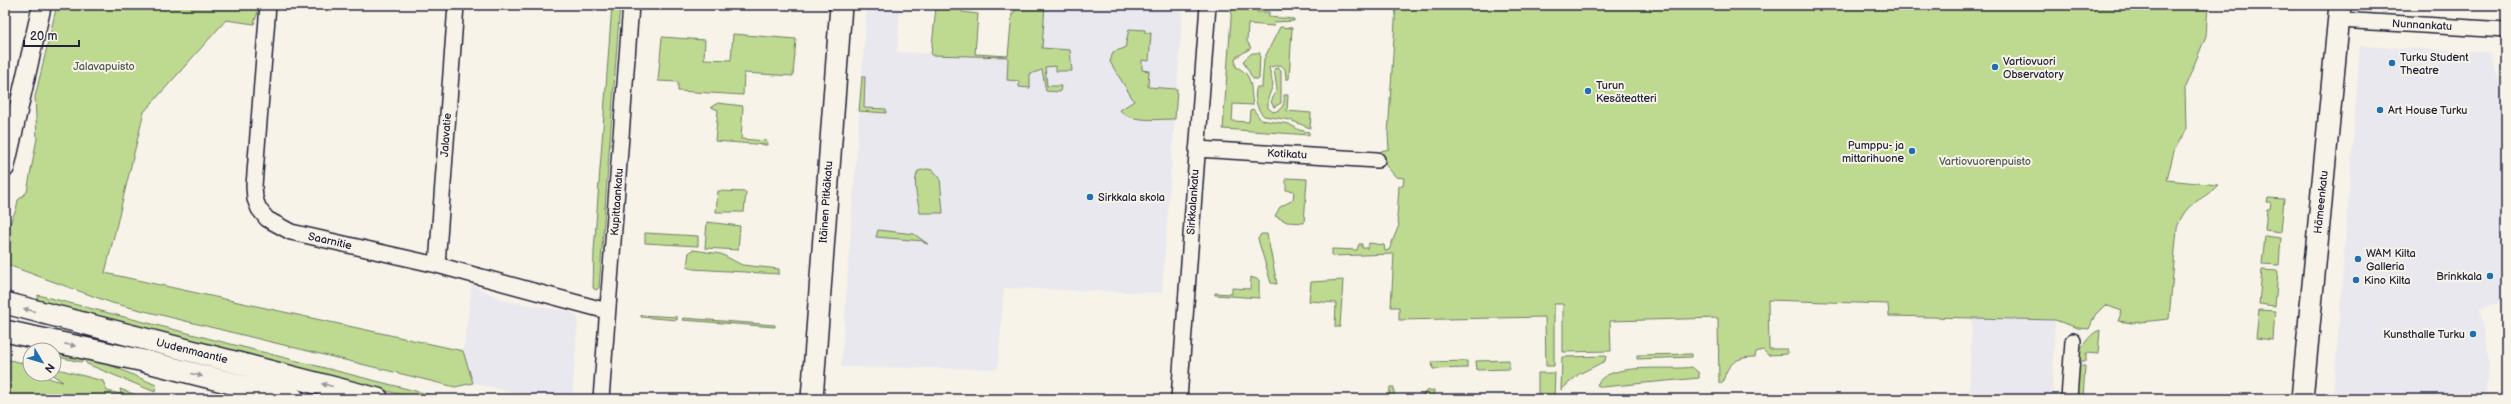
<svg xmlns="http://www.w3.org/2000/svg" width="2511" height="404" font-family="'Balsamiq Sans',sans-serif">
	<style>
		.built { fill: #e9e8ef }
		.green { fill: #beda91; stroke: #707e66 }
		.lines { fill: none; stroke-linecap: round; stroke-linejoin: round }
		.minor-casing { stroke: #22223b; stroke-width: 18 }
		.tertiary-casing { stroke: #22223b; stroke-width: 21 }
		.secondary-casing { stroke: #22223b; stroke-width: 24 }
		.minor { stroke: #f7f3e8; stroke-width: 15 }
		.tertiary { stroke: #f7f3e8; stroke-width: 18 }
		.secondary { stroke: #f7f3e8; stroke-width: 21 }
		.oneway { fill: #97959a }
		.poi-dot { fill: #1f6fb2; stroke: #f7f3e8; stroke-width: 1.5 }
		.labels { text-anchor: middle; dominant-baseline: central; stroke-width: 4; stroke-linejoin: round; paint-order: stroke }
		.street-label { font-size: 11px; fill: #22223b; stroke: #f7f3e8 }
		.poi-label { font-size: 11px; fill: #22223b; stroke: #f7f3e8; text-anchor: start }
		.park-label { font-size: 11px; fill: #515955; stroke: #f7f3e8 }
	</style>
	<rect width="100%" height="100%" fill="#f7f3e8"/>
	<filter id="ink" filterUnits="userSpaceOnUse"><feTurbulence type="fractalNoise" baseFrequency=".025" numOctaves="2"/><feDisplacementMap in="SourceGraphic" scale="8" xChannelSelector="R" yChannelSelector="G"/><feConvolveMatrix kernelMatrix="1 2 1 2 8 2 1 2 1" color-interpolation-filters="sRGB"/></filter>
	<g filter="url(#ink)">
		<!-- built -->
		<path class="built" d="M867 5H900L897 52 1020 58 1024 5H1183L1162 293 1004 288 998 369 841 367Z
			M2360 46 2489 52 2506 98V301L2480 309 2489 362 2485 399H2333Z
			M472 285 505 301 572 312 578 318 572 399H543L473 383 463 351Z
			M1972 317 2055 320 2052 399H1969Z
			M1453 393 1568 395 1860 399H1453Z"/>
		<!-- green -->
		<path class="green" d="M57 5H260L254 24 226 20 144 112 105 273 463 351 473 383 455 387 112 303 5 264V233L16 210 18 200 27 192 37 138 35 97Z
			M612 5H620L599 288 596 290 593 288 594 251Z
			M1015 5H1045L1042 48 1070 50 1072 71H1056V66L1045 67 1047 86H1061L1060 92 1046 91 1042 70 1030 74V88L1019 87V81L1007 80 1008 57 931 55 936 7 962 9V12L978 14 975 54 1008 56 1012 14 1015 12Z
			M1232 5H1257V12H1269V17L1294 19V21L1275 22 1274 26 1248 24 1247 41 1251 48 1235 58 1236 67C1254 74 1250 89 1253 105L1233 104 1232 121 1249 122 1250 110 1253 109 1261 120 1289 124 1299 130 1309 132V135L1223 129Z
			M1396 5H2208L2206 36 2185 87 2186 129 2174 151 2167 180 2218 185C2200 204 2187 199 2177 228L2169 319 2132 323 2118 321 2122 311 2105 305 2095 315 2089 329 2078 328 2055 320 1889 316 1888 304 1768 300 1769 349H1787V354L1768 355 1763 350 1756 352 1755 357C1737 357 1727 363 1723 382L1719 383 1718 318 1610 321 1611 351 1563 352V304H1554V366H1546L1545 317 1399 320V307H1391L1394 254 1332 256V249L1357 250 1359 244H1362V248H1368L1369 243 1384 245 1385 251 1389 250 1399 225 1397 218 1399 186H1403L1404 178 1396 177 1382 161 1381 151 1389 149 1388 135Z
			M1280 27 1292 28 1289 79H1286L1285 69 1281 65 1269 67 1273 85 1268 98V108L1273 112C1283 110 1285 104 1284 95H1288L1287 111 1311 113 1310 128 1290 120 1264 116C1257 111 1253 95 1257 87H1262L1264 59Z
			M1129 29 1145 30V33H1151L1149 61 1142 60V70L1149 71 1148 87 1177 89 1175 119C1161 119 1129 123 1120 110L1134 101 1110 62 1113 52 1125 48Z
			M733 34 796 39 793 76 744 73 743 95 678 91V82L658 81 662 37 705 40 704 59 731 60Z
			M1252 53H1260L1259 79H1253L1243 61Z
			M1278 68 1281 71V103L1274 107 1271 102 1277 89 1274 69Z
			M862 77H865L864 108 886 109V113L859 111Z
			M718 103 743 106 741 139 767 141V145L715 141 718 110 711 107Z
			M927 169 933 170 940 178 943 213H920C918 200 912 184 918 171Z
			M1286 178 1307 179 1304 223 1287 222 1275 216 1280 207 1293 200 1294 191 1286 190Z
			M718 191 746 192 744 212H716Z
			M2268 198 2284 199 2281 232 2265 230 2267 209H2270L2271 202H2267Z
			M707 222 740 226 738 250 705 248Z
			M878 230 914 234 928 244 924 243 923 241 876 237Z
			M645 233 698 236V246L645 243Z
			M1261 234H1267L1277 284 1271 283 1258 239Z
			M2265 236 2281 238 2279 265 2262 264Z
			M693 250 721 254 742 265 779 269V274L693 269 687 267 689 252Z
			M2262 270 2278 271 2275 306 2259 304Z
			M1251 277 1259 280V298L1215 295V293L1232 294V288L1250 289Z
			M1343 280 1340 327H1335L1336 303 1309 301 1311 282Z
			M38 295 443 398 418 399 37 301Z
			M2259 310 2275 311 2273 340 2256 338Z
			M641 315 677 317V320L641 317Z
			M683 318 775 325V327L682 320Z
			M2100 330 2098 354 2086 353V361H2075C2079 351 2089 333 2100 330Z
			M54 351 101 361 156 385 155 392 87 364 84 360 81 362 54 356Z
			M1692 354V357L1637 359V355Z
			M1606 356 1605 361 1579 374 1561 390 1562 357Z
			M5 359 23 363 30 368V374C41 374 51 380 63 382L51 374H54V368L103 381 107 391 121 394 120 389 147 399H5Z
			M1509 360V369L1477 370 1476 361Z
			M1467 361V368L1433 369 1432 362Z
			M2075 366H2085L2083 399H2073Z
			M1692 367 1699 373V378L1602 387 1597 385C1607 361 1671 371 1692 367Z
			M1538 373H1555L1554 399H1549V395L1538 394Z
			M1390 387H1394V396L1398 399H1389Z
			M1434 390 1433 399H1420L1426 391Z"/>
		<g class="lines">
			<defs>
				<path id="minor" d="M268 5 254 186 255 199 259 209 267 219 291 232 437 265 607 311
					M2339 20 2506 30
					M1197 149 1377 160
					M437 265 456 5
					M601 399 631 5
					M1179 399 1208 5
					M2069 399 2073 341"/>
				<path id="tertiary" d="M5 168 42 5"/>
				<path id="secondary" d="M5 303 378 399
					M5 331 144 361 294 399
					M812 399 841 5
					M2302 399 2340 5"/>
			</defs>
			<!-- minor casing -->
			<use href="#minor" class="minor-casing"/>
			<!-- tertiary casing -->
			<use href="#tertiary" class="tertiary-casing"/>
			<!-- secondary casing -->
			<use href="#secondary" class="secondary-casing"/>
			<!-- minor -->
			<use href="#minor" class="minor"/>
			<!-- tertiary -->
			<use href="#tertiary" class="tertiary"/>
			<!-- secondary -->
			<use href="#secondary" class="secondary"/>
		</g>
		<!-- one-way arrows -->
		<defs><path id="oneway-solid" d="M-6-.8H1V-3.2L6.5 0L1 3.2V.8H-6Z"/></defs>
		<g class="oneway">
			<use href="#oneway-solid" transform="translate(29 310) rotate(-165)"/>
			<use href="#oneway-solid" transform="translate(70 345) rotate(12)"/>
			<use href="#oneway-solid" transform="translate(197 375) rotate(14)"/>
			<use href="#oneway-solid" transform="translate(327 385) rotate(-166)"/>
		</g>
	</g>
	<!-- markers -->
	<g class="poi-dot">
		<circle cx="2392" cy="63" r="4"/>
		<circle cx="1995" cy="67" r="4"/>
		<circle cx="1588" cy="91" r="4"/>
		<circle cx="2380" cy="110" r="4"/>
		<circle cx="1912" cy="151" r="4"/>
		<circle cx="1090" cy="197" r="4"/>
		<circle cx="2358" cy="259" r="4"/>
		<circle cx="2490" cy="276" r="4"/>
		<circle cx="2356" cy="280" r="4"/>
		<circle cx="2473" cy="334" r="4"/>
	</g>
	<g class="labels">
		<!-- street labels -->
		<g class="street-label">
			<text transform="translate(2422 25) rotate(3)">Nunnankatu</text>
			<text transform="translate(446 135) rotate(-86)">Jalavatie</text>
			<text transform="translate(1287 154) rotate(3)">Kotikatu</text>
			<text transform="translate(617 202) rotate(-86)">Kupittaankatu</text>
			<text transform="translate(826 202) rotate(-86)">Itäinen Pitkäkatu</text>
			<text transform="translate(1193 202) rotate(-86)">Sirkkalankatu</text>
			<text transform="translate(2321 202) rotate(-84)">Hämeenkatu</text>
			<text transform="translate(330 241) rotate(13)">Saarnitie</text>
			<text transform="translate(192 351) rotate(14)">Uudenmaantie</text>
		</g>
		<!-- poi labels -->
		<g class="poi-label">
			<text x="2400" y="57">Turku Student<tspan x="2400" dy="13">Theatre</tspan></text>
			<text x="2003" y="61">Vartiovuori<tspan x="2003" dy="13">Observatory</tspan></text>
			<text x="1596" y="85">Turun<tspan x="1596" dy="13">Kesäteatteri</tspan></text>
			<text x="2388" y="110">Art House Turku</text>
			<text x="1904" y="145" text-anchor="end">Pumppu- ja<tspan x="1904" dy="13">mittarihuone</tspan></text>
			<text x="1098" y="197">Sirkkala skola</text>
			<text x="2366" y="253">WAM Kilta<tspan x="2366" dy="13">Galleria</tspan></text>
			<text x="2482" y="276" text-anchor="end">Brinkkala</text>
			<text x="2364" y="280">Kino Kilta</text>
			<text x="2465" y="334" text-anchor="end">Kunsthalle Turku</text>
		</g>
		<!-- park labels -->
		<g class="park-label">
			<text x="104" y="66">Jalavapuisto</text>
			<text x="1985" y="161">Vartiovuorenpuisto</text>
		</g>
	</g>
	<!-- margin -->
	<rect width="2511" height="404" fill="none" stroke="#f7f3e8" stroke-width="20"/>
	<rect x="10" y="10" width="2491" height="384" fill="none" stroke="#22223b" stroke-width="1.5" filter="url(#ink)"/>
	<!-- north arrow -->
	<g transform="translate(42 362) rotate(128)"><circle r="19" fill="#f7f3e8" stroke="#a29fa3"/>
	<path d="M0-3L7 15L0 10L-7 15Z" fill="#1f6fb2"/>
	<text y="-6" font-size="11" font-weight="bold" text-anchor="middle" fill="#22223b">N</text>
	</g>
	<!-- scale -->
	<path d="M24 40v6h55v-6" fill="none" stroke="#22223b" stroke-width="2"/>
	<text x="30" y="40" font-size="12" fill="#22223b" stroke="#f7f3e8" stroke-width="3" paint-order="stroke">20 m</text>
</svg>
